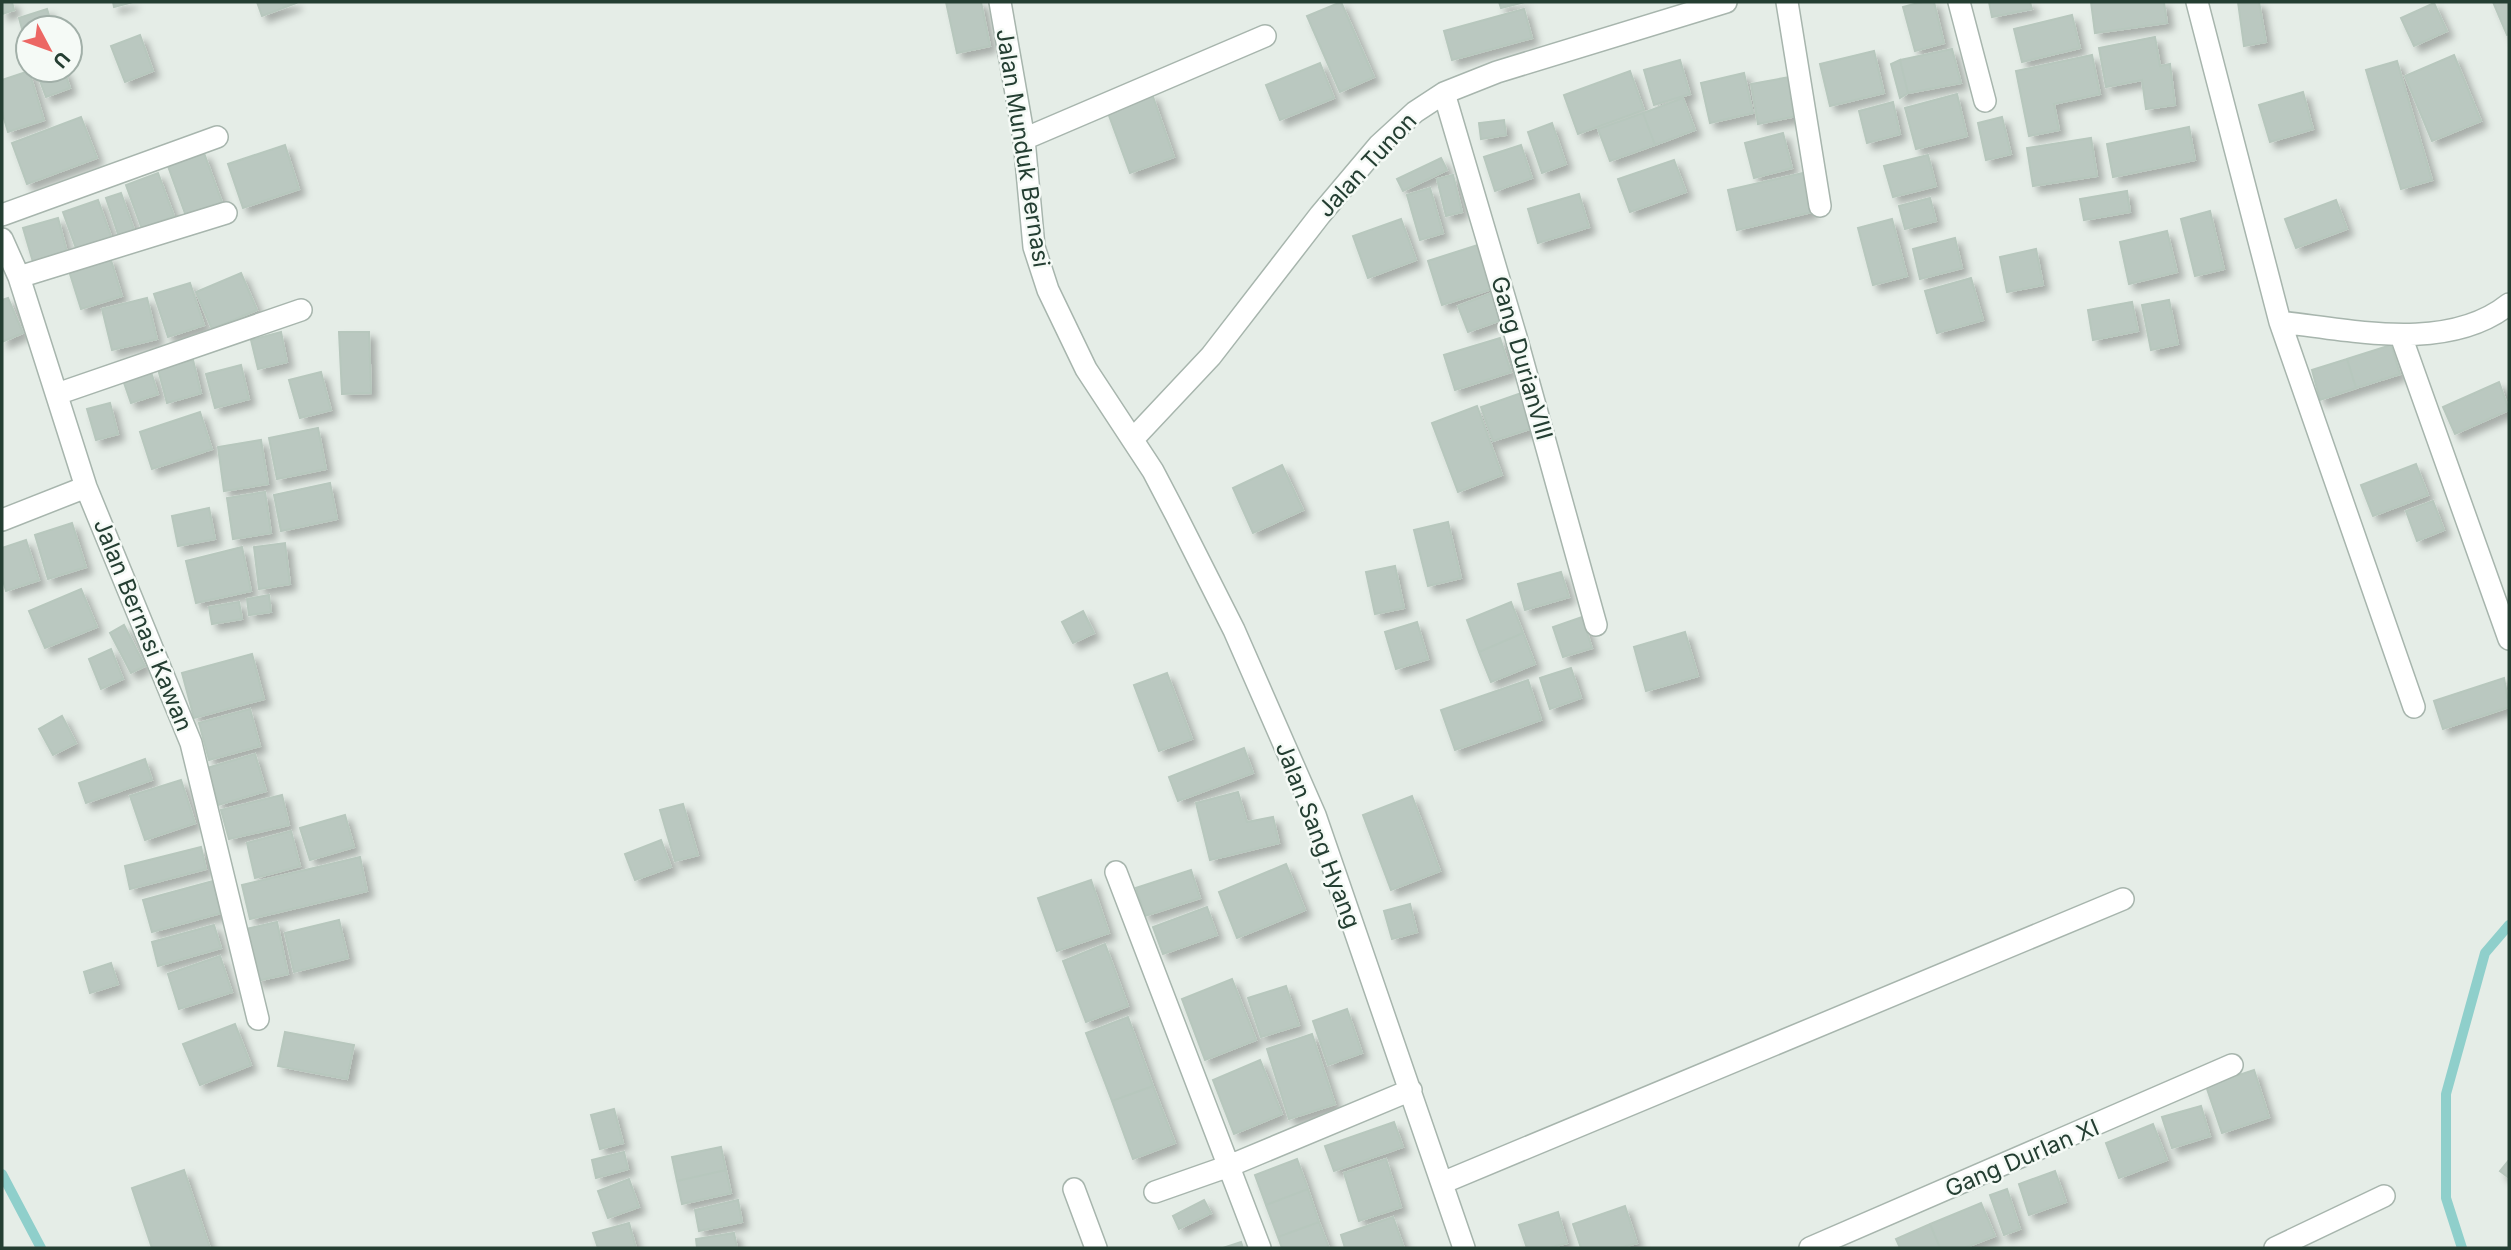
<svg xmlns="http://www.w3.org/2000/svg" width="2511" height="1250" font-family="Inter,sans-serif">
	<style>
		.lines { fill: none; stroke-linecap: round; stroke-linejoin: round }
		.stream { stroke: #8fcfcb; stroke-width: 10 }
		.building { fill: #bac8c0; stroke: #b7c7bd; stroke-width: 2; filter: url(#shadow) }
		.minor-casing { stroke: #a7b5ad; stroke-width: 24 }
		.minor { stroke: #fff; stroke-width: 21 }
		.labels { text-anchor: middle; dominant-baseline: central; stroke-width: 5; stroke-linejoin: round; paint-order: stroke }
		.street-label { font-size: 23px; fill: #243e32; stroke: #f5faf6 }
	</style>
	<defs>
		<filter id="shadow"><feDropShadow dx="6" dy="6" stdDeviation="3.5" flood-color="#0004"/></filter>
	</defs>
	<rect width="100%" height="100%" fill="#e5ede7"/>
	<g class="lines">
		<!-- stream -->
		<path class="stream" d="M2 1174 41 1248
			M2462 1248 2446 1198V1094L2485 953 2509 925"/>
	</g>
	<!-- building -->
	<path class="building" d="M2 2H12L14 10 2 14Z
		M113 2H133L114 7Z
		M257 2H295L296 3 262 16Z
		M946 2H981L990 46 957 53Z
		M1341 2 1374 77 1340 92 1307 16Z
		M1499 2H1525L1501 8Z
		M1922 2H1934L1944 43 1915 51 1903 7Z
		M1989 2H2030L2032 9 1992 17Z
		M2091 2H2164L2167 23 2095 33Z
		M2238 2H2259L2266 42 2244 46Z
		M2493 2H2509V34L2507 35Z
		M2434 3 2447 31 2414 46 2401 18Z
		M47 9 53 28H28L26 43 19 18Z
		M1524 9 1532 38 1452 60 1444 31Z
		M2072 15 2080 48 2022 62 2014 29Z
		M140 35 153 71 125 82 111 46Z
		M2155 37 2160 66 2170 64 2175 105 2146 109 2142 80 2106 87 2099 48Z
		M1952 49 1961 83 1908 93 1900 60Z
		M1874 51 1884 93 1830 106 1820 64Z
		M2092 55 2100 94 2054 104 2059 130 2029 136 2016 71Z
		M2454 55 2481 121 2432 141 2405 76Z
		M1680 60 1690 94 1654 105 1644 70Z
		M1900 60 1908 93 1900 98 1891 64Z
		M2397 61 2432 180 2401 189 2366 70Z
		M1320 63 1334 98 1280 120 1266 85Z
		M36 70H64L70 88 46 97Z
		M29 71 44 120 8 132 2 112V80Z
		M1630 71 1644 110 1578 134 1564 95Z
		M1744 73 1753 113 1710 123 1701 83Z
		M1790 77 1797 116 1758 124 1751 84Z
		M2303 92 2313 129 2270 142 2259 105Z
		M1152 94 1174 157 1130 173 1107 110Z
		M1957 94 1967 136 1916 149 1905 108Z
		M1683 98 1695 130 1655 145 1643 113Z
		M1893 102 1900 134 1867 143 1859 111Z
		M1643 113 1655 145 1610 161 1598 129Z
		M81 117 97 158 27 184 12 143Z
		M2002 117 2011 154 1986 160 1978 123Z
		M1504 120 1506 135 1481 139 1479 123Z
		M1552 123 1566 164 1542 173 1528 132Z
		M2189 127 2195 160 2113 177 2107 144Z
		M1783 133 1792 168 1754 178 1745 143Z
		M2091 138 2097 176 2033 186 2027 148Z
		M285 145 299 189 243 208 228 164Z
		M1521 145 1532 178 1495 191 1484 157Z
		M204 153 223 205 187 219 168 166Z
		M1928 155 1936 186 1893 197 1884 166Z
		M1441 158 1447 170 1403 191 1397 179Z
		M1674 160 1686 192 1630 212 1618 179Z
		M158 173 174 216 142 229 126 185Z
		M1803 173 1812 212 1737 230 1728 190Z
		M1453 175 1462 212 1446 216 1437 179Z
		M1430 188 1443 233 1420 240 1407 195Z
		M2127 191 2130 212 2084 220 2080 199Z
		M121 193 135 232 119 237 106 198Z
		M1579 194 1589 227 1538 243 1528 209Z
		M1930 198 1936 221 1905 229 1899 206Z
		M98 200 112 239 77 251 63 212Z
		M2336 200 2347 229 2296 248 2285 219Z
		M2210 211 2224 269 2195 276 2181 219Z
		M58 218 67 252 33 262 23 228Z
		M1401 219 1416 260 1368 278 1353 236Z
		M1892 219 1907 276 1873 285 1858 228Z
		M2167 231 2177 272 2129 284 2120 242Z
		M1955 238 1962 268 1920 279 1913 249Z
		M1484 243 1498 287 1442 305 1428 261Z
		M2036 249 2043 285 2007 292 2000 257Z
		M110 257 122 296 81 309 69 271Z
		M241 273 257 310 212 329 196 292Z
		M1971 278 1983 320 1937 333 1925 291Z
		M190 283 204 325 168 337 154 294Z
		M1497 291 1507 318 1468 332 1458 306Z
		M8 298 23 333 2 342V300Z
		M147 298 157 339 112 350 102 309Z
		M2169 300 2178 344 2151 350 2142 305Z
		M2132 302 2138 331 2093 340 2088 310Z
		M281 332 287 362 258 369 251 340Z
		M339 332H369L371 393 342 394Z
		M1500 338 1511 372 1455 390 1444 355Z
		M2391 345 2400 374 2356 388 2347 359Z
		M2347 359 2356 388 2320 400 2312 370Z
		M193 360 201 393 167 403 158 369Z
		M241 365 249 399 215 408 206 374Z
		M151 372 158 394 131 403 123 380Z
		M321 372 331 410 300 418 289 380Z
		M2499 382 2509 410 2455 434 2443 407Z
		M1527 391 1539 426 1493 441 1481 407Z
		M110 403 118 434 96 440 87 409Z
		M1477 406 1502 475 1458 492 1432 423Z
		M200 412 212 449 152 469 140 432Z
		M318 428 326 469 277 479 269 438Z
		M261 440 268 484 224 491 218 447Z
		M2416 464 2428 495 2373 516 2361 485Z
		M1282 465 1303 510 1253 533 1233 488Z
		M330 483 337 519 281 531 274 495Z
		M265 492 271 533 233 539 227 498Z
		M2433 501 2444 530 2417 541 2406 511Z
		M209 508 215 539 178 546 172 516Z
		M1448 522 1461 578 1428 586 1414 530Z
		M72 523 86 567 48 579 35 535Z
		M26 540 39 580 6 591 2 577V548Z
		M285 543 290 584 259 589 254 547Z
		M242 547 251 591 196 603 186 561Z
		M1395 566 1404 608 1375 614 1366 572Z
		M1561 572 1569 597 1525 610 1518 584Z
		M81 589 97 627 45 648 29 611Z
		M269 595 271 612 249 615 247 599Z
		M239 602 242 619 212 624 209 607Z
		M1511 602 1523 633 1479 652 1467 620Z
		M1083 611 1094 633 1073 643 1062 622Z
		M1582 617 1592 648 1563 657 1553 627Z
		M1417 622 1428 659 1396 669 1385 632Z
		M124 625 145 666 131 673 110 633Z
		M1685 632 1698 676 1646 691 1634 647Z
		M1523 633 1535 664 1491 682 1479 652Z
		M111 649 123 679 101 689 89 659Z
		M252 654 264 699 194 718 182 673Z
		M1571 668 1581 698 1550 709 1540 678Z
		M1167 673 1192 739 1159 751 1134 685Z
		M2504 678 2509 707 2443 729 2434 701Z
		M1528 680 1541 720 1455 750 1441 710Z
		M250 709 260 746 209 760 199 723Z
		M62 716 76 743 53 755 39 729Z
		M1244 748 1253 773 1178 801 1169 777Z
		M255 754 266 791 218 805 207 768Z
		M145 759 152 780 86 803 79 783Z
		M181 780 195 823 145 840 130 796Z
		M1238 792 1247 822 1273 817 1279 843 1210 860 1196 803Z
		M282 795 289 825 229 839 221 810Z
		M1412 796 1440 871 1391 890 1363 815Z
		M683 804 698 855 675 861 660 810Z
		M345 815 354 847 310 860 300 828Z
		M291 831 300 866 255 878 247 843Z
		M661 840 671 867 635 880 625 854Z
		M201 847 206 869 130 889 125 866Z
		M360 857 367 891 250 919 242 885Z
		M1286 864 1305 910 1237 938 1219 892Z
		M1191 870 1200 898 1145 916 1136 888Z
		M1091 880 1109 933 1057 951 1038 898Z
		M213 881 221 913 152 932 143 900Z
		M1410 904 1417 932 1392 939 1384 911Z
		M1207 907 1217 935 1163 954 1153 927Z
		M339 920 348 958 294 972 285 933Z
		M277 922 288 974 257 981 246 929Z
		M214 925 221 948 158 966 152 942Z
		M1105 944 1128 1006 1086 1022 1063 961Z
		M220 956 232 992 179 1009 168 974Z
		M111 963 118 984 90 993 84 972Z
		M1232 979 1256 1040 1205 1060 1182 999Z
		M1286 986 1299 1025 1261 1037 1248 998Z
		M1347 1009 1362 1053 1328 1065 1313 1021Z
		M1128 1017 1153 1086 1112 1101 1086 1033Z
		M235 1024 251 1065 200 1085 183 1044Z
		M285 1032 354 1045 347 1079 278 1066Z
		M1312 1034 1335 1104 1289 1119 1267 1049Z
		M1260 1060 1282 1114 1234 1134 1213 1080Z
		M2254 1070 2269 1117 2222 1133 2206 1086Z
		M1153 1086 1175 1143 1133 1159 1112 1101Z
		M2201 1106 2210 1136 2172 1148 2162 1117Z
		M614 1109 623 1143 600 1149 591 1115Z
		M1394 1122 1403 1147 1334 1171 1325 1146Z
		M2153 1124 2167 1160 2119 1178 2106 1143Z
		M721 1147 726 1170 677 1181 672 1157Z
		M624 1152 628 1169 596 1178 592 1160Z
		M1297 1159 1308 1189 1266 1205 1255 1175Z
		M1386 1159 1401 1207 1359 1221 1344 1173Z
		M2509 1160V1178L2500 1171Z
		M184 1170 210 1248H152L132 1188Z
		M726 1170 731 1193 682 1204 677 1181Z
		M2055 1171 2066 1202 2029 1215 2019 1184Z
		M629 1179 639 1207 608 1218 598 1191Z
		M1308 1189 1319 1222 1278 1237 1266 1205Z
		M2007 1189 2020 1229 2004 1235 1990 1195Z
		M738 1200 742 1222 699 1231 695 1210Z
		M1204 1200 1211 1213 1179 1229 1173 1216Z
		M1981 1203 1995 1236 1964 1248H1940L1930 1224Z
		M1625 1206 1637 1243 1620 1248H1581L1573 1224Z
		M1558 1212 1567 1243 1549 1248H1527L1519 1225Z
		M1393 1217 1404 1248H1345L1341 1235Z
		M1319 1222 1329 1248H1282L1278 1237Z
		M629 1223 636 1248H598L593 1233Z
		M1930 1224 1940 1248H1900L1896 1239Z
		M734 1233 737 1248H697L696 1239Z
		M1241 1242 1243 1248H1223Z"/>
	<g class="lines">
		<defs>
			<path id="minor" d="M1000 2 1024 139 1034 247 1048 290 1086 369 1153 471 1176 515 1234 630 1315 815 1464 1248
				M1787 2 1820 206
				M1959 2 1985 101
				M2197 2 2280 322 2414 707
				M1444 93 1516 337 1596 625
				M1024 139 1265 36
				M2 215 217 137
				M2 239 19 277 86 487 191 743 258 1019
				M19 277 226 213
				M2280 322C2351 330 2448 353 2509 304
				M2401 336 2509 639
				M57 394 301 310
				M1133 439 1211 356 1320 215 1379 145 1415 112 1444 93 1497 72 1726 2
				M2 520 86 487
				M1116 872 1260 1248
				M1442 1183 2123 899
				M1074 1189 1096 1248
				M1155 1192 1229 1166 1411 1090
				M1810 1248 2232 1065
				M2275 1248 2384 1196"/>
		</defs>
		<!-- minor casing -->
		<use href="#minor" class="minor-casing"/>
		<!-- minor -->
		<use href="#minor" class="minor"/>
	</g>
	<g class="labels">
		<!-- street labels -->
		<g class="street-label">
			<text transform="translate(1023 148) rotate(81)">Jalan Munduk Bernasi</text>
			<text transform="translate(1367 165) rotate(-47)">Jalan Tunon</text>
			<text transform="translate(1522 358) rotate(74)">Gang DurianVIII</text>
			<text transform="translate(143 625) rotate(68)">Jalan Bernasi Kawan</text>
			<text transform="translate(1318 835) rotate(69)">Jalan Sang Hyang</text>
			<text transform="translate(2022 1158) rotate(-23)">Gang DurIan XI</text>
		</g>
	</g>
	<!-- border -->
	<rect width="2511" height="1250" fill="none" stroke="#243e32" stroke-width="7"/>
	<!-- north arrow -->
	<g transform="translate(49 49) rotate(131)"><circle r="33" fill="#f5faf6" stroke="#a1afa8" stroke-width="2"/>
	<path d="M0-5L12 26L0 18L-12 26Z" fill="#ec6764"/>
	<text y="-10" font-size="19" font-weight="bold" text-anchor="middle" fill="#243e32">U</text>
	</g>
</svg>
